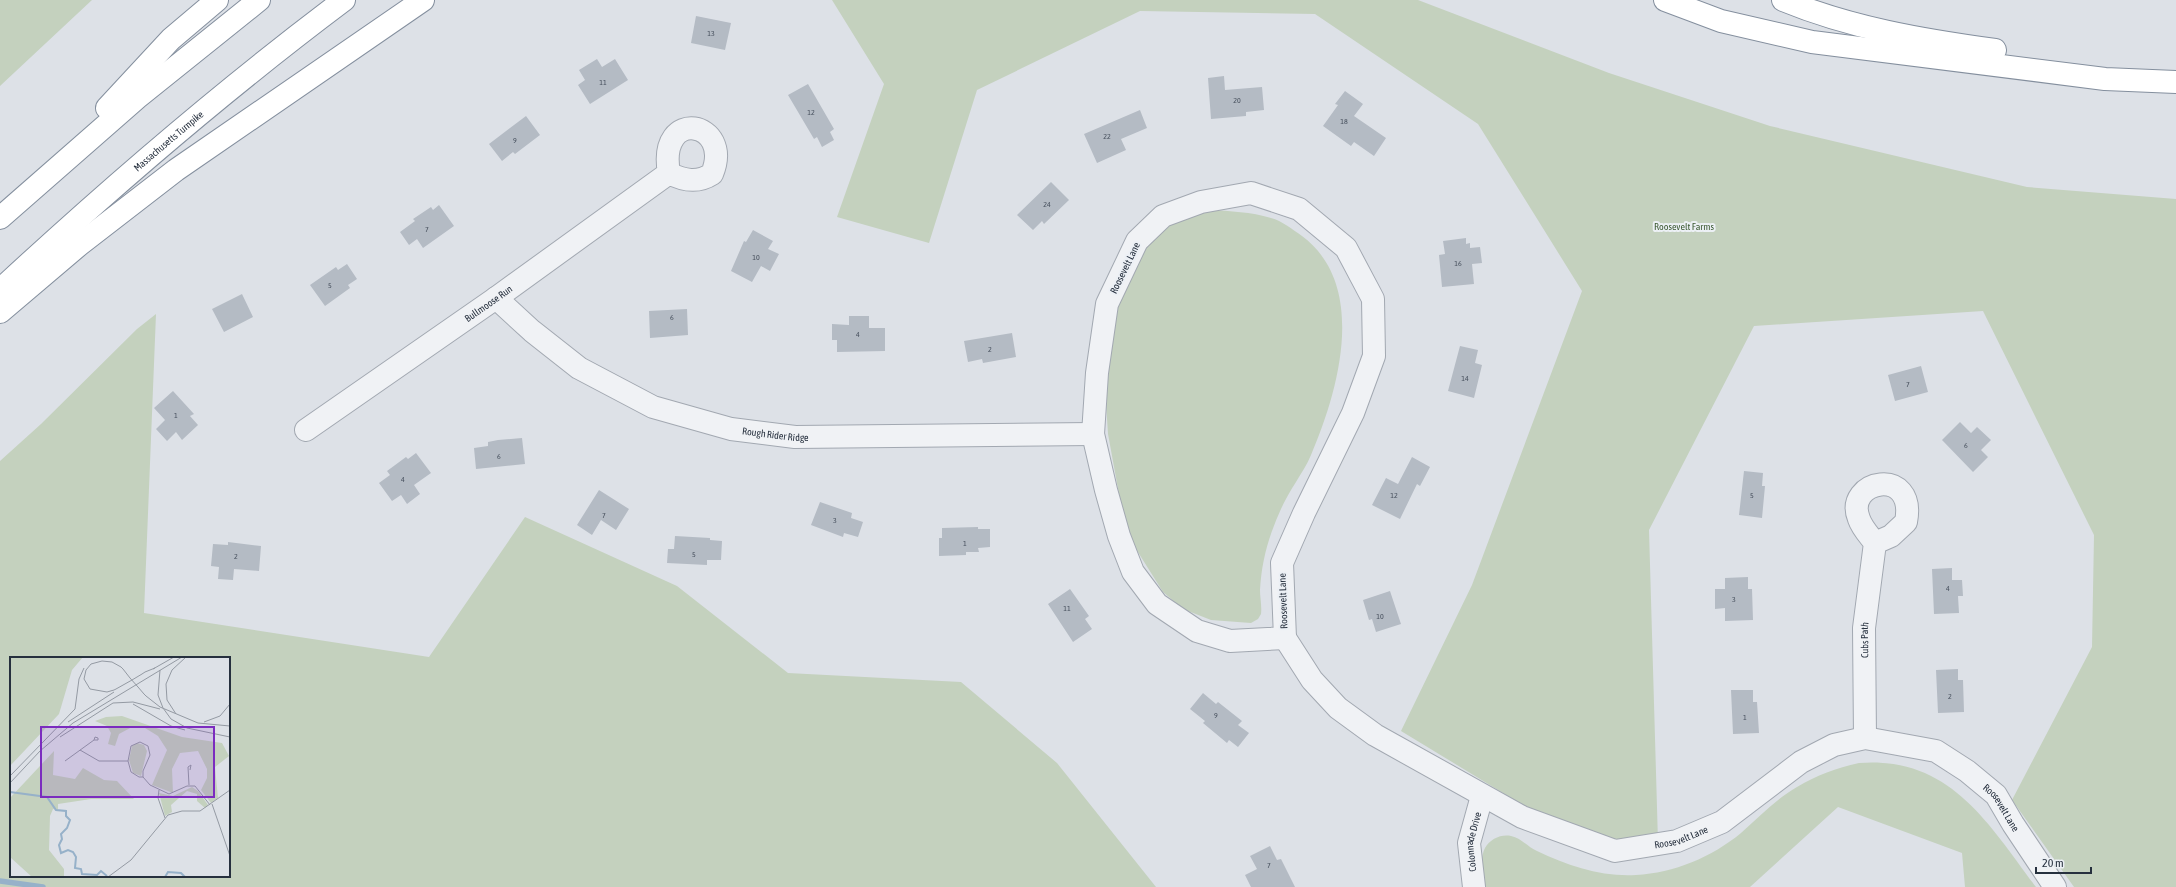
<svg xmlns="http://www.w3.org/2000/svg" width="2176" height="887" font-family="'Asap Condensed',sans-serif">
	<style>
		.green { fill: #c4d1be; fill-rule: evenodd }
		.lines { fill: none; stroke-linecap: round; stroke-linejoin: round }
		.stream { stroke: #96b1c9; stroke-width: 5.5 }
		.building { fill: #b4bbc4 }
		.minor-casing { stroke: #a2a8b1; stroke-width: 24 }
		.highway-casing { stroke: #848f9e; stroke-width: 24 }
		.minor { stroke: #f0f2f5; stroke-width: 22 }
		.highway { stroke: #fff; stroke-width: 22 }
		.labels { text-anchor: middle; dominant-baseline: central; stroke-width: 4; stroke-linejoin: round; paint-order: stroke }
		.number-label { font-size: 8px; fill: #4a5360 }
		.street-label { font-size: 10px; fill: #26303e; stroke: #ecf0f5 }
		.park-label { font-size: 10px; fill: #3c5a33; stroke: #ecf0f5 }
		.inset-river { fill: none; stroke: #96b1c9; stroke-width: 2 }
		.inset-road { fill: none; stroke: #949aa3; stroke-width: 1 }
		.view { fill: #7b2cbf; fill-opacity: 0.15; stroke: #7b2cbf; stroke-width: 2 }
		.inset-edge { fill: none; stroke: #26303e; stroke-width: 2 }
	</style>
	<rect width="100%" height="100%" fill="#dde1e7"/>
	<!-- green -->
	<path class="green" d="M0 0H92L0 86Z
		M832 0H1418L1609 73 1770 126 2027 187 2176 199V887H2074L2012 800 2092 647 2094 535 1983 311 1754 326 1649 530 1658 842 1627 844 1536 813 1401 731 1472 585 1582 291 1478 124 1315 14 1140 11 977 90 929 243 837 217 884 84Z
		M1210 210C1230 211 1251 212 1271 218 1282 221 1292 229 1302 236 1369 286 1338 392 1311 455 1307 465 1301 473 1296 482 1286 497 1278 514 1272 531 1265 550 1261 570 1260 590 1260 598 1262 606 1261 614L1258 619 1251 623 1211 620 1183 609 1163 592 1136 549 1126 524 1121 505 1108 434 1105 388 1116 307 1144 249 1171 224Z
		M156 314 144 613 429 657 525 517 677 586 788 673 961 682 1057 763 1156 887H0V461L41 424 137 329ZM11 658H229V876H11Z
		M1859 763C1950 756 1988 823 2036 887H1965L1962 853 1838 807 1750 887H1485C1484 876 1479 859 1485 848 1490 839 1501 834 1511 836 1521 838 1528 847 1537 851 1568 866 1602 877 1636 875 1674 873 1712 857 1741 833 1759 817 1776 799 1797 787 1817 775 1836 768 1859 763Z"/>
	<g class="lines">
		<!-- stream -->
		<path class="stream" d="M0 881 43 887"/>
	</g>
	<!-- building -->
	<path class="building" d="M696 16 731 23 725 50 691 43Z
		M597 59 602 67 615 59 628 80 590 104 578 85 585 80 579 70Z
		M1224 76 1225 90 1262 87 1264 110 1246 112V116L1211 119 1208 78Z
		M808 84 834 129 830 132 834 140 822 147 817 137 814 139 788 95Z
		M1345 91 1363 104 1354 116 1386 138 1374 156 1354 142 1351 146 1323 126 1338 105 1335 104Z
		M1140 110 1147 128 1121 139 1126 150 1097 163 1084 134Z
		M526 116 540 135 515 154 513 152 502 161 489 144Z
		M1051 182 1069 200 1044 224 1042 221 1033 230 1017 215Z
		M439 205 454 226 423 248 417 239 409 245 400 232 415 221 413 219 431 207 433 210Z
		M753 230 773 241 768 249 779 254 770 271 761 266 752 282 731 271 744 241 746 242Z
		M1466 238V244L1470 243V248L1480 247 1482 263 1472 264 1474 284 1442 287 1439 255 1445 254 1443 241Z
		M347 264 357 279 348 285 350 288 325 306 310 285 336 267 338 270Z
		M242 294 253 317 224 332 212 309Z
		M687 309 688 335 650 338 649 311Z
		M849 316H869V328H885V351L837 352V340H832V324L849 325Z
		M1012 333 1016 357 983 363 982 359 968 362 964 341Z
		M1460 346 1478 350 1475 363 1482 365 1474 398 1448 391Z
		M1921 366 1928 392 1895 401 1888 375Z
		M173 391 194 414 190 416 198 425 182 440 176 432 167 441 156 429 165 420 154 408Z
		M1960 422 1971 433 1977 427 1991 440 1981 450 1988 457 1973 472 1942 440Z
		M522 438 525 464 476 469 474 448 488 446V442L498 440Z
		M416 453 431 473 414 485 420 494 407 504 401 495 392 501 379 483 390 475 387 471 406 457 408 459Z
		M1412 457 1430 467 1420 486 1417 484 1400 519 1372 505 1386 478 1398 484Z
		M1744 471 1763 473 1762 486H1765L1762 518 1739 515Z
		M599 490 629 509 616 530 601 520 592 535 577 525Z
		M820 502 852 513 851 518 863 522 858 537 844 533 843 537 811 525Z
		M978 527V529H990V547L978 548 979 552H966V555L939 556V538H942V528Z
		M675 536 710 538V540L722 541 721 560H707V565L667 563 668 549H674Z
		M228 542 261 546 259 571 234 569 233 580 218 579 219 567 211 566 213 544 228 545Z
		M1952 568V580H1962L1963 596H1958L1959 613 1934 614 1932 569Z
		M1748 577V589H1752L1753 620 1725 621V608L1715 609V589H1725V578Z
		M1070 589 1089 616 1085 619 1092 629 1073 642 1048 604Z
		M1390 591 1401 624 1376 632 1372 619 1369 620 1363 600Z
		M1958 669V680H1963L1964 712 1938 713 1936 670Z
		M1731 690H1753V702H1757L1759 733 1733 734Z
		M1203 693 1216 704 1218 702 1242 721 1238 725 1249 733 1238 747 1229 740 1227 743 1203 723 1205 721 1190 709Z
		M1270 846 1277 860 1281 859 1295 887H1251L1245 875 1257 869 1250 856Z"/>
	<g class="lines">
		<defs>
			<g id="minor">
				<path d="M1251 193 1299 209 1346 248 1373 299 1374 356 1353 413 1304 513 1282 563 1285 638 1230 641 1197 631 1157 604 1133 572 1119 536 1106 490 1093 434 1097 373 1107 304 1137 241 1163 216 1201 202Z"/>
				<path id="s1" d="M496 298 532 331 579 368 653 407 731 429 795 437 1093 434"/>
				<path id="s2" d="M306 430 496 298 669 173C657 106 734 121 712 174 698 183 684 181 669 173"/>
				<path id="s3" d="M1285 638 1312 680 1338 708 1375 735 1522 817 1615 851 1677 841 1722 822 1801 762 1834 745 1865 738 1936 751 1967 771 1996 795 2013 824 2055 887"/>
				<path id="s4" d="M1865 738 1864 628 1875 543C1869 535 1862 528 1859 519 1843 480 1917 465 1906 522L1891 536 1875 543"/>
				<path id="s5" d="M1474 887 1469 843 1482 796"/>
			</g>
			<g id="highway">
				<path d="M1665 0 1721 21 1812 42 2105 79 2176 82"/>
				<path d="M1783 0C1851 28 1922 40 1995 50"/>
				<path d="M107 108 171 39 217 0"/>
				<path d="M0 218 137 98 259 0"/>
				<path id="s6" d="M0 290C110 188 224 90 344 0"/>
				<path d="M0 312 79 245 176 170 423 0"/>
			</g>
		</defs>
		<!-- minor casing -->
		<use href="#minor" class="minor-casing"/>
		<!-- highway casing -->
		<use href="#highway" class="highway-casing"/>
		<!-- minor -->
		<use href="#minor" class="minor"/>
		<!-- highway -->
		<use href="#highway" class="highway"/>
	</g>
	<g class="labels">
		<!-- number labels -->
		<g class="number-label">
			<text x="711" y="33">13</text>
			<text x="603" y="82">11</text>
			<text x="1237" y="100">20</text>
			<text x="811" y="112">12</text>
			<text x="1344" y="121">18</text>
			<text x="1107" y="136">22</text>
			<text x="515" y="140">9</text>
			<text x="1047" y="204">24</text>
			<text x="427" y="229">7</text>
			<text x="756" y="257">10</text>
			<text x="1458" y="263">16</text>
			<text x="330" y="285">5</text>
			<text x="672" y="317">6</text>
			<text x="858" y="334">4</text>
			<text x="990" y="349">2</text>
			<text x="1465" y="378">14</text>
			<text x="1908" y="384">7</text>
			<text x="176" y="415">1</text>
			<text x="1966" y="445">6</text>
			<text x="499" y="456">6</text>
			<text x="403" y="479">4</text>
			<text x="1394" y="495">12</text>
			<text x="1752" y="495">5</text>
			<text x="604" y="515">7</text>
			<text x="835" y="520">3</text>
			<text x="965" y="543">1</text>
			<text x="694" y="554">5</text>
			<text x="236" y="556">2</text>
			<text x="1948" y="588">4</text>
			<text x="1734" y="599">3</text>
			<text x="1067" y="608">11</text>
			<text x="1380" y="616">10</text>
			<text x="1950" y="696">2</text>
			<text x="1216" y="715">9</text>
			<text x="1745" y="717">1</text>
			<text x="1269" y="865">7</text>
		</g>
		<!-- street labels -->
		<g class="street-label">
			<text stroke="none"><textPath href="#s6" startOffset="225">Massachusetts Turnpike</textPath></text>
			<text transform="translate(1125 268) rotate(-64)">Roosevelt Lane</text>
			<text stroke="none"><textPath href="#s2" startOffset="222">Bullmoose Run</textPath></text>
			<text stroke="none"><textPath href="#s1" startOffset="318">Rough Rider Ridge</textPath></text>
			<text transform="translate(1283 601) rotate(-92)">Roosevelt Lane</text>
			<text stroke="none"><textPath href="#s4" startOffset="98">Cubs Path</textPath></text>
			<text stroke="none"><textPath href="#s3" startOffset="841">Roosevelt Lane</textPath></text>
			<text stroke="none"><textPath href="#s3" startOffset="469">Roosevelt Lane</textPath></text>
			<text stroke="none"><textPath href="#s5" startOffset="46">Colonnade Drive</textPath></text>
		</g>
		<!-- park labels -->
		<g class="park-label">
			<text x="1684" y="226">Roosevelt Farms</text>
		</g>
	</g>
	<!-- overview -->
	<g transform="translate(10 657)">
		<rect width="220" height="220" fill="#dde1e7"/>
		<path d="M0 0H73L62 13 49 57 0 109ZM112 59 172 80 212 86 219 99 205 110 208 141 201 146 191 133 197 121V112L188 94 170 96 162 112 163 136 142 128 157 93 148 79 135 71 122 70 109 77 105 89 98 87 101 76 97 69 85 64 96 60ZM127 86 134 88 137 94 131 119 123 116 119 103 122 89ZM44 94 43 118 65 122 73 111 94 123 107 124 124 142H81L48 147V153L43 152 40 159 39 193 54 212V220H22L0 200V141ZM182 130 188 134 198 148 195 151 187 144V137L177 134 161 148 162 155 155 159 149 136 163 139Z" fill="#c4d1be"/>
		<path class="inset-river" d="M0 135 37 140 46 153 56 154V159L60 163 57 171 51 177 52 182 49 188 51 196 58 193 63 195 66 200 65 211 71 212 72 217 87 218 91 214 97 219M155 220 158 215 171 216 175 220"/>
		<path class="inset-road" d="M145 11 135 15 132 17 122 23 106 32 104 33 97 35 80 32 74 22 76 13 81 7 92 4 102 5 111 10 113 12 120 21 128 30 134 37 136 39 150 50 188 66 220 69M143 12 164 0M150 13 148 38 153 51 161 62 177 71 220 80M123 47 161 69 175 73M166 57 157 43 156 27 162 13 176 0M58 65 104 35M194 65 210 59 220 47M50 80 103 46 123 45 150 52M34 84 65 52 69 22 74 11M130 85 138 89 140 98 133 114V120H129L121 115 118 104 121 89ZM70 93 89 104H118M55 104 84 83 85 80 88 81V83H84M0 119 35 83M133 120 140 128 159 137 177 129H185L200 148M0 126 30 94 63 66 172 0M179 128 178 110 181 108 180 113M149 133 148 141 155 161M202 147 220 199M98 220 121 203 158 158 172 154H190L220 133"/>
		<path class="view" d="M31 70H204V140H31Z"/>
		<rect width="220" height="220" class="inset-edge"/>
	</g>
	<!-- scale -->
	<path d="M2036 867v6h55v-6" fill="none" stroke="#26303e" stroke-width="2"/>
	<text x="2042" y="867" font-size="12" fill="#26303e" stroke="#ecf0f5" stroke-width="3" paint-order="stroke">20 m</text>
</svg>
